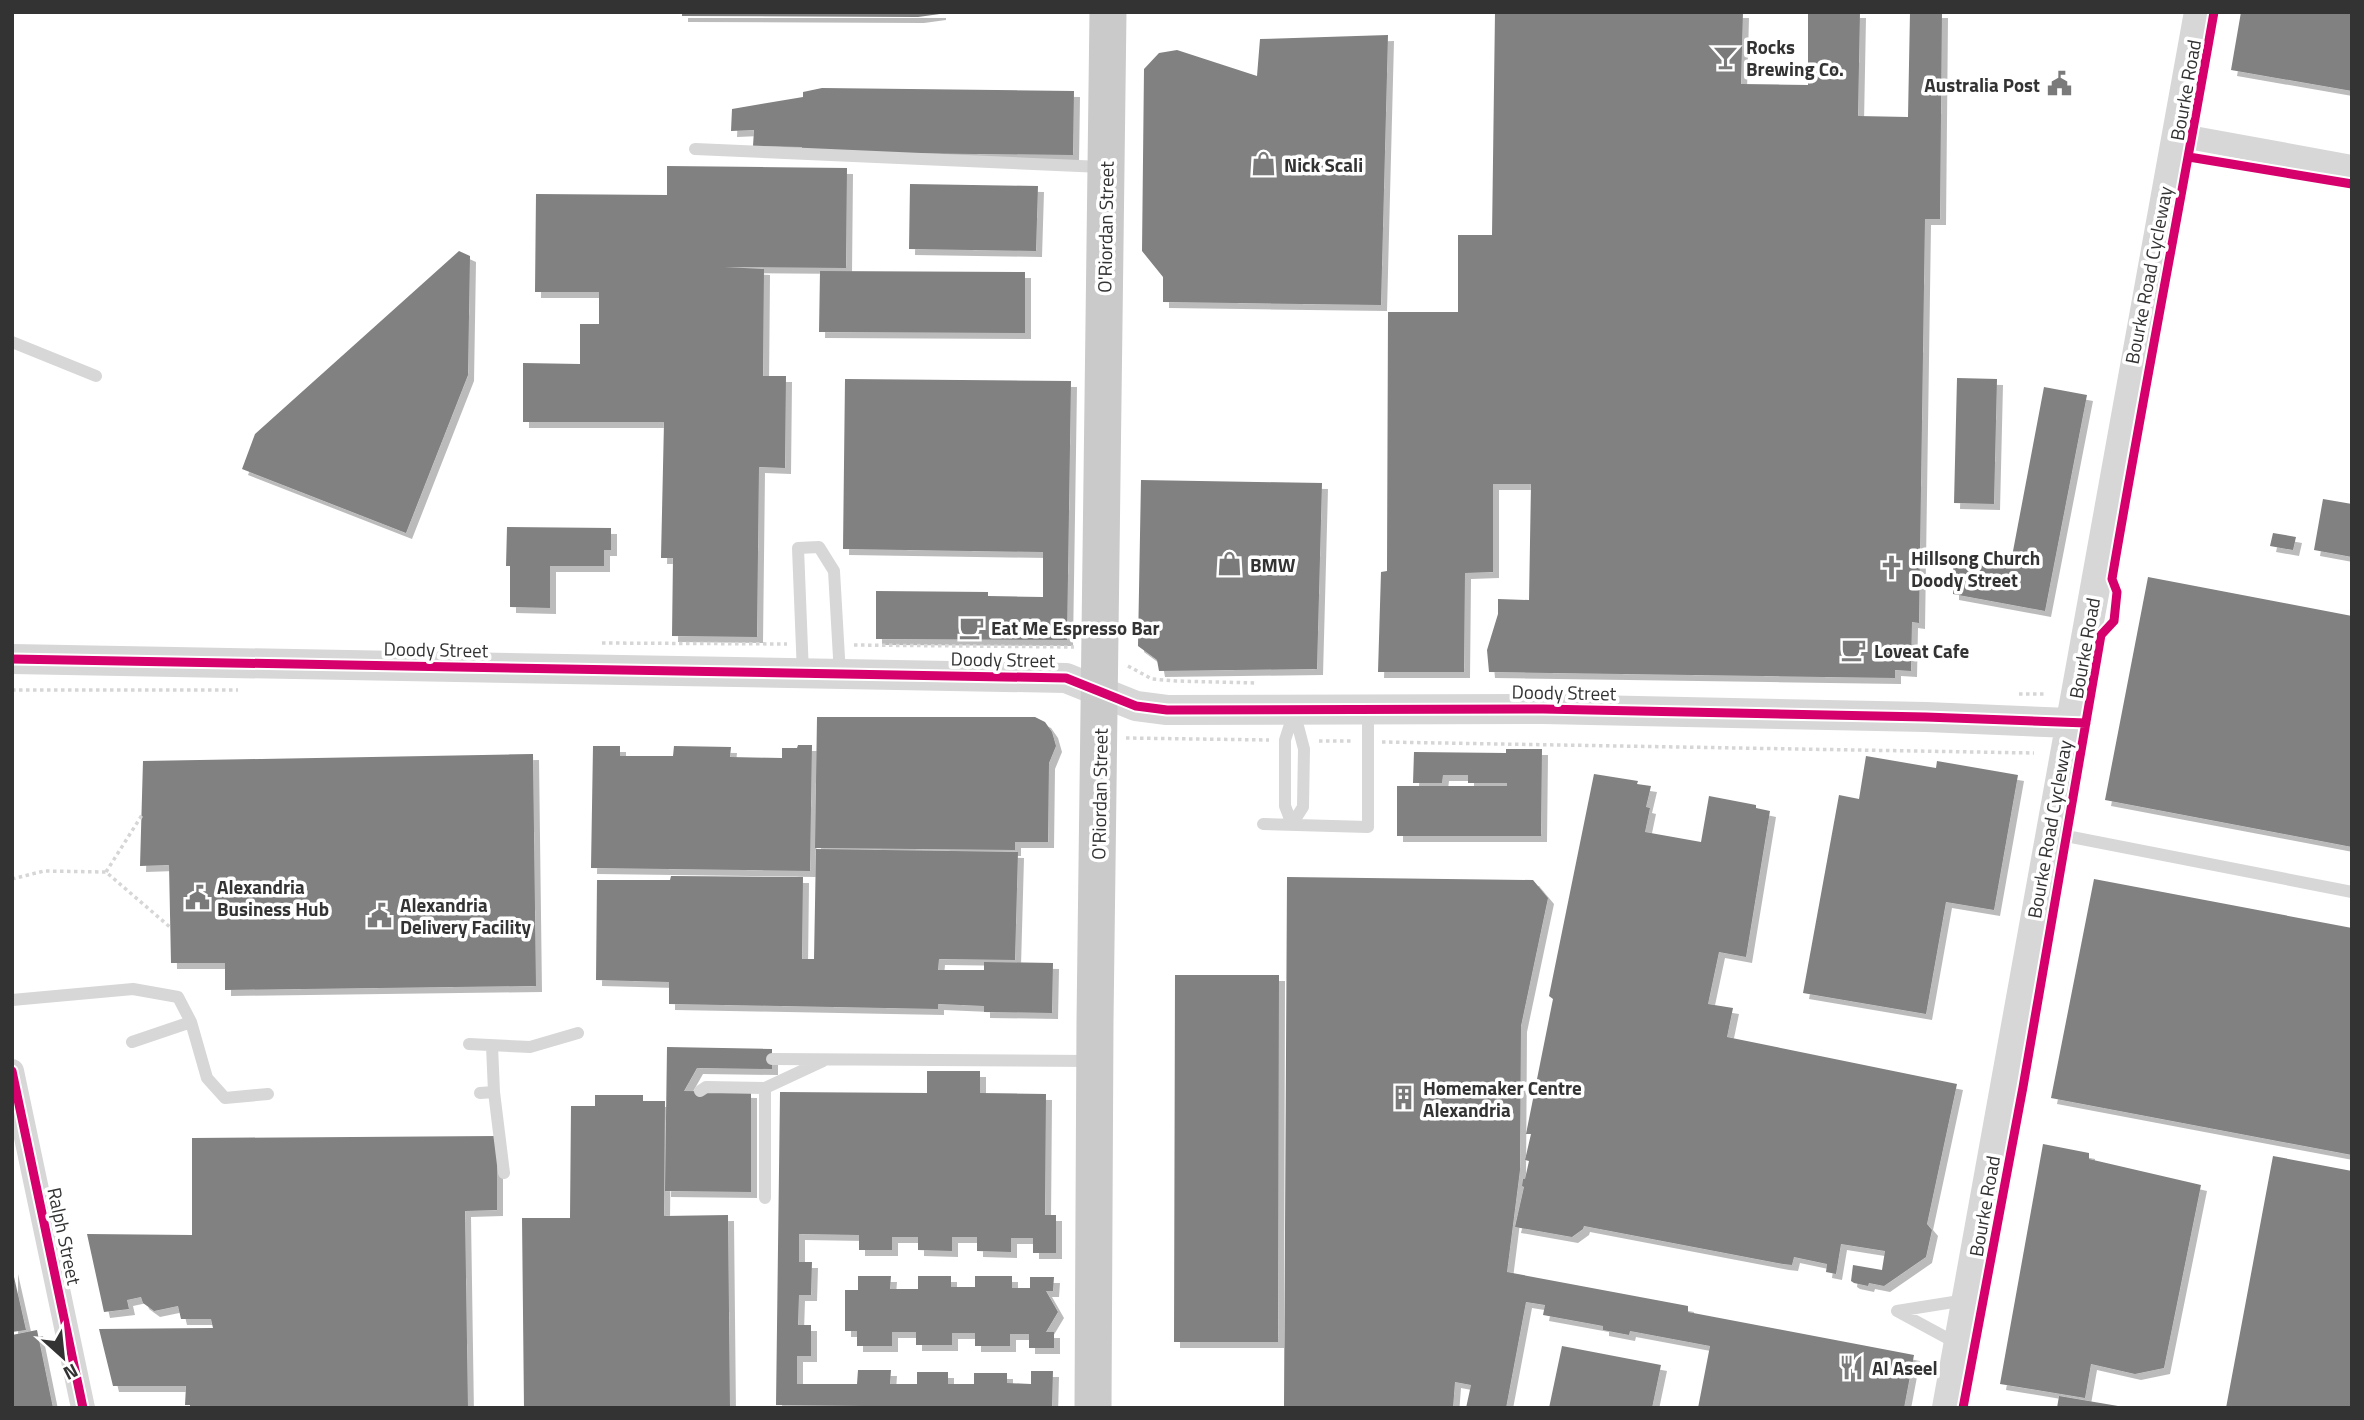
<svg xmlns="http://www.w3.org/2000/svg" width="2364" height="1420" font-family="'Titillium Web',sans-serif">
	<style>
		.building { fill: #818181; filter: url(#shadow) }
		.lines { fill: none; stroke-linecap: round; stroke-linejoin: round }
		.path { stroke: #d6d6d6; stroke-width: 3.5; stroke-dasharray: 3.5 3.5; stroke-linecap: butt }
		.service { stroke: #d7d7d7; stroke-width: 12 }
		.minor { stroke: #d7d7d7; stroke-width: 24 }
		.tertiary { stroke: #d7d7d7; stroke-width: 30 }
		.primary { stroke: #cacaca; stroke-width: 37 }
		.cycleway-casing { stroke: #fff; stroke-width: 13 }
		.cycleway { stroke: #d6006c; stroke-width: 9 }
		.labels { text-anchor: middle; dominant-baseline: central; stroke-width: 7; stroke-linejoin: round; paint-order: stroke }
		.poi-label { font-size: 19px; font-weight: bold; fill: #333; stroke: #fff; text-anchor: start }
		.street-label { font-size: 19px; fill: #333; stroke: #fff }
	</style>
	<defs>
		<filter id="shadow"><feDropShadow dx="6" dy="6" stdDeviation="0" flood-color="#0004"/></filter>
	</defs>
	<rect width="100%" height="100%" fill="#fff"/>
	<!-- building -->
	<path class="building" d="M682 12H940V14L918 17 682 16Z
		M1495 12H1743L1741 84 1808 85V12H1860L1858 116 1908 117 1910 12H1942L1940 219H1925L1919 623 1912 622 1911 671 1895 670V678L1489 672 1487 650 1498 614V599L1529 600 1531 484H1493V572L1465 573 1464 672H1378L1381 572 1387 571 1388 312H1458V235H1492Z
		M2241 12H2352V91L2231 70Z
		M1388 35 1381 305 1163 302V277L1142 251 1144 69 1159 53 1177 50 1257 76 1260 39Z
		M822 88 1074 91 1073 155 802 152V147L753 146 754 130 731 131 732 109 803 97V92Z
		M667 166 847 168 846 268 724 267 764 269 763 376H786L785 468 759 467 757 637 672 636 673 558H661L664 422H523V363L580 364V324H599V292H535L536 194 667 195Z
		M910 184 1038 186 1036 251 909 249Z
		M459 251 470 256 468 375 406 533 242 469 255 434Z
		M820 271 1025 272V333L819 332Z
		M1957 378 1997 379 1994 504 1954 503Z
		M845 379 1071 381 1067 640 876 639V591L988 592V596L1043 597V552L843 549Z
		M2044 387 2087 395 2045 611 1953 594V559L2010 567Z
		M1141 480 1322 483 1317 669 1159 671 1157 660 1138 646Z
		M2323 499 2352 504V557L2314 550Z
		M507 527 611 528V550H604V566H550V608L510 607V566H506Z
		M2273 533 2296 537 2293 550 2270 546Z
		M2148 577 2352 616V847L2105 800Z
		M817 717H1035L1045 722 1052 732 1056 746 1049 763 1048 842H1015V850L815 848Z
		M798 745H812L810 871 591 868 593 746H620V756H673L674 746 731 747 730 757 782 758V748H797Z
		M1506 749H1542L1541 836H1397V786H1507V783H1468V775H1443L1442 783H1413L1414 752 1506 753Z
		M533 754 536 986 225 990V963H171L169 865 140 866 143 761Z
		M1866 756 1936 768 1937 761 2018 775 1994 910 1946 902 1926 1014 1803 993 1839 795 1859 799Z
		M1594 774 1638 781 1637 784 1651 786 1646 807 1650 808 1645 832 1701 842 1709 796 1756 805V808L1770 811 1746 957 1719 952 1708 1004 1733 1008 1727 1037 1957 1084 1927 1224 1932 1230 1926 1257 1884 1286 1869 1283 1868 1286 1854 1283 1851 1281 1853 1265 1882 1270 1885 1251 1841 1244 1836 1274 1826 1272 1827 1264 1794 1257 1792 1265 1783 1264 1584 1226 1583 1229 1572 1237 1515 1227 1524 1187 1522 1186 1523 1179H1525L1529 1161 1525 1160 1531 1134H1526L1553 999 1549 996Z
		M816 849 1018 852 1015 960 939 959 938 970H984V962L1053 963 1052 1013 984 1012V1006L938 1004V1009L669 1004V982L596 980 597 880H670L671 876 803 877 802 959H814Z
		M1287 877 1533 880 1548 898 1521 1026 1520 1170 1507 1272 1688 1306V1312L1914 1355 1904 1408H1698L1710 1346 1630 1331 1629 1335 1603 1330V1326L1543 1315 1545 1305 1526 1302 1506 1408H1466L1471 1385 1455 1382 1453 1408H1284Z
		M2094 879 2352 928V1155L2051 1098Z
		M1175 975H1279L1278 1342H1174Z
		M667 1047 772 1049V1069L697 1068 684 1091 751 1092V1192L665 1191Z
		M927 1071H980V1093L1046 1094 1045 1215H1056V1253H1033V1238H1011V1252L977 1251V1237H952V1251L918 1250V1237H892V1250H859V1235L799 1234V1262H812L811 1295H799L798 1325H811V1356H797V1384H857L858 1370H891L890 1384H917V1372H948V1384H974V1373H1007V1383L1031 1384V1371H1053L1052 1408 776 1405 780 1092 927 1093Z
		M595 1095H643V1101H665L664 1216 728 1215 730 1408H524L522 1218H570L571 1106H595Z
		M497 1136V1210L465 1211 468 1408H190V1405H185L186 1386H113L99 1329 213 1328 211 1319H181L178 1306 154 1311 143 1303 141 1297 127 1300 129 1309 104 1312 87 1234 192 1235V1138Z
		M2043 1144 2089 1153V1159L2201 1185 2164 1368 2135 1374 2091 1364 2085 1398 2000 1384Z
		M2273 1156 2352 1171V1408H2226Z
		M12 1268 26 1330 12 1332Z
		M858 1276H891L890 1289H918V1276H951V1287H975V1276H1012V1288H1030V1277H1054L1053 1291H1046L1058 1312 1046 1332H1054V1348H1029V1334H1010V1346H975V1333H952V1345H916V1332H892V1346H857V1331H845V1290H858Z
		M37 1330 53 1408H12V1335Z
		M1562 1346 1661 1365 1652 1408H1549Z
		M2059 1396 2118 1406 2117 1408H2057Z"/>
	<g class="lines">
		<!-- path -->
		<path class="path" d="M602 643 787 644
			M854 645 1074 647
			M1128 666 1152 679 1176 681 1256 683
			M12 690H238
			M2019 694H2046
			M1126 738 1269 740
			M1319 741H1353
			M1382 742 2034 753
			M106 872 142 815
			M12 879 44 871 106 872 171 928"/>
		<!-- service -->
		<path class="service" d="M695 149 1102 167
			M12 342 96 376
			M803 674 798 548 819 547 834 571 840 675
			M1263 824 1368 827V709
			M1292 824 1303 807 1304 749 1294 711
			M1292 824 1285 806V740L1294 712
			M2051 833 2352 892
			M12 1000 133 989 178 997 191 1022 207 1078 225 1098 268 1094
			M132 1042 191 1022
			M469 1044 530 1047 578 1033
			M772 1059 1091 1061
			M700 1091 706 1087 765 1088
			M494 1092 504 1173
			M480 1093 494 1092 492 1046
			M765 1198V1088L823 1061
			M1897 1311 1966 1300
			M1897 1311 1958 1344"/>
		<!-- minor -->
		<path class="minor" d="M2177 135 2352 167
			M12 1071 83 1408"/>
		<!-- tertiary -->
		<path class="tertiary" d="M12 659 1066 678 1136 706 1167 710 1543 709 1926 717 2070 723
			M1947 1408 2199 12"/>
		<!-- primary -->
		<path class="primary" d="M1093 1408 1095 1021 1108 12"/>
		<defs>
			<path id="cycleway" d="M2189 157 2352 184
				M12 659 1066 678 1136 706 1167 710 1543 709 1926 717 2086 723
				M12 1071 83 1408
				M1963 1408 2023 1087 2101 635 2114 621 2117 592 2112 579C2144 390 2181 201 2214 12"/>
		</defs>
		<!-- cycleway casing -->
		<use href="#cycleway" class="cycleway-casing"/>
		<!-- cycleway -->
		<use href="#cycleway" class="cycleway"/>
	</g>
	<!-- icons -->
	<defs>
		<symbol id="bar-bare" viewBox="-9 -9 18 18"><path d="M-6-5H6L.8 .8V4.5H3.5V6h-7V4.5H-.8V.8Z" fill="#7a7a7a" stroke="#fff" stroke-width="2.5" paint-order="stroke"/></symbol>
		<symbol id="civic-bare" viewBox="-9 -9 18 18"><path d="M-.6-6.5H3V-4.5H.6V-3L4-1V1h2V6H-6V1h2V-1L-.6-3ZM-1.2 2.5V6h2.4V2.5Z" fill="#7a7a7a" stroke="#fff" stroke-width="2.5" paint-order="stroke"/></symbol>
		<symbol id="shop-bare" viewBox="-9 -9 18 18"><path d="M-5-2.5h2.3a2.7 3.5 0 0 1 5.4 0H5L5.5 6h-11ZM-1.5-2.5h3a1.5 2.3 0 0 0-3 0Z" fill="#7a7a7a" stroke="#fff" stroke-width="2.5" paint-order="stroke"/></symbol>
		<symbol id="church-bare" viewBox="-9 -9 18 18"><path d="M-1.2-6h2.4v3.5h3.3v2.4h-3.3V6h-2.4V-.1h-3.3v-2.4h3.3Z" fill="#7a7a7a" stroke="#fff" stroke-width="2.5" paint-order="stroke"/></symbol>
		<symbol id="cafe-bare" viewBox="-9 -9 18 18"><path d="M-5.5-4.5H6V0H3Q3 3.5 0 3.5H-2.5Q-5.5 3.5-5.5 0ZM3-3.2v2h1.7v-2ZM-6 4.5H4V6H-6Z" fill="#7a7a7a" stroke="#fff" stroke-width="2.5" paint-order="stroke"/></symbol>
		<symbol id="building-bare" viewBox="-9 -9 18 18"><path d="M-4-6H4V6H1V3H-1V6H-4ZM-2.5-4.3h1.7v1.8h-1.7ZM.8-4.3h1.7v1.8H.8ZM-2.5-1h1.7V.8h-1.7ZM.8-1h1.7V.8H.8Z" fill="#7a7a7a" stroke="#fff" stroke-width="2.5" paint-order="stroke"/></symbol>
		<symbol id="restaurant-bare" viewBox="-9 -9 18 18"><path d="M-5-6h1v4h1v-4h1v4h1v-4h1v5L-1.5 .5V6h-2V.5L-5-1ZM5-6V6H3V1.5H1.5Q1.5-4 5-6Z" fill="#7a7a7a" stroke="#fff" stroke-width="2.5" paint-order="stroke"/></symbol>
	</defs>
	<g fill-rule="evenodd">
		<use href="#bar-bare" x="1708" y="40" width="35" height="35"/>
		<use href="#civic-bare" x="2042" y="66" width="35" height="35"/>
		<use href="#shop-bare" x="1246" y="146" width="35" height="35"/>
		<use href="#shop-bare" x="1212" y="546" width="35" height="35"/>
		<use href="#church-bare" x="1874" y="550" width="35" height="35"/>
		<use href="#cafe-bare" x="954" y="610" width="35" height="35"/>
		<use href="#cafe-bare" x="1836" y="632" width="35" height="35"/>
		<use href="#civic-bare" x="180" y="880" width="35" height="35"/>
		<use href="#civic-bare" x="362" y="898" width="35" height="35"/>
		<use href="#building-bare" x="1386" y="1080" width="35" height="35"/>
		<use href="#restaurant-bare" x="1834" y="1350" width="35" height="35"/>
	</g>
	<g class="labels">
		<!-- poi labels -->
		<g class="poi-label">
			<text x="1746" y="46">Rocks<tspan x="1746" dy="22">Brewing Co.</tspan></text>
			<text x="2040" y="84" text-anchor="end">Australia Post</text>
			<text x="1284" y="164">Nick Scali</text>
			<text x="1911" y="557">Hillsong Church<tspan x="1911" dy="22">Doody Street</tspan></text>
			<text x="1250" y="564">BMW</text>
			<text x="991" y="627">Eat Me Espresso Bar</text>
			<text x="1874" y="650">Loveat Cafe</text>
			<text x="217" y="886">Alexandria<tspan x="217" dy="22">Business Hub</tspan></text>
			<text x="400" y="904">Alexandria<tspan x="400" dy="22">Delivery Facility</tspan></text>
			<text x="1423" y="1087">Homemaker Centre<tspan x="1423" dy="22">Alexandria</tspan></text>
			<text x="1872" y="1367">Al Aseel</text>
		</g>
		<!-- street labels -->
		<g class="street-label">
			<text transform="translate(2185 90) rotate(-80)">Bourke Road</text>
			<text transform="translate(1105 227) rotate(-89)">O'Riordan Street</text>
			<text transform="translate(2148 275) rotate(-79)">Bourke Road Cycleway</text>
			<text transform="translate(2084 648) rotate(-80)">Bourke Road</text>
			<text transform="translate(436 649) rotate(1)">Doody Street</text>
			<text transform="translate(1003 659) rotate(1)">Doody Street</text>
			<text transform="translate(1564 692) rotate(1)">Doody Street</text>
			<text transform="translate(1099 794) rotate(-89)">O'Riordan Street</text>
			<text transform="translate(2049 829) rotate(-80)">Bourke Road Cycleway</text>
			<text transform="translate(1984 1206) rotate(-80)">Bourke Road</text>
			<text transform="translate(65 1236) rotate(78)">Ralph Street</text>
		</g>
	</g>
	<!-- border -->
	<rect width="2364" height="1420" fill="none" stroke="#333333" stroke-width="28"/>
	<!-- north arrow -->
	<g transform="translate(63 1357) rotate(153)" stroke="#ffffff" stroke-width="5" paint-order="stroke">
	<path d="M0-5L12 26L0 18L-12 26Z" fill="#333333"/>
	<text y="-10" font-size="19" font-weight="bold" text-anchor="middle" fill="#333333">N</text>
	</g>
</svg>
